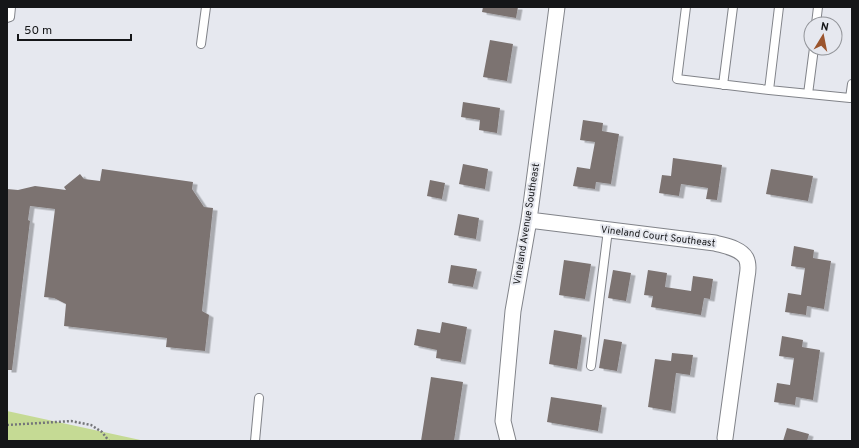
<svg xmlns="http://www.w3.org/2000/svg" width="859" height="448" font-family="Overpass,sans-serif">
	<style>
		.green { fill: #c5da94 }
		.building { fill: #7b7371; filter: url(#shadow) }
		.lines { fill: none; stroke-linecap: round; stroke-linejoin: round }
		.service-casing { stroke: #818389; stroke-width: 10 }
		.minor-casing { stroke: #818389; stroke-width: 17 }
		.path { stroke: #747579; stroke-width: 2.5; stroke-dasharray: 2 2; stroke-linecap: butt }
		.service { stroke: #fff; stroke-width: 8 }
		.minor { stroke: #fff; stroke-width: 15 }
		.labels { text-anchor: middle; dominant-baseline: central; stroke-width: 4; stroke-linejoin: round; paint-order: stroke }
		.street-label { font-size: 10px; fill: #151618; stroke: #e6e8ef }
	</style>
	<defs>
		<filter id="shadow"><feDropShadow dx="4.5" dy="2.5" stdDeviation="0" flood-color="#0004"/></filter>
	</defs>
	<rect width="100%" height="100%" fill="#e6e8ef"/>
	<!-- green -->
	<path class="green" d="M7 411 145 441H7Z"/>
	<!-- building -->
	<path class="building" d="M483 7H518L516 18 482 12Z
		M490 40 513 44 507 81 483 77Z
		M463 102 500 108 497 133 479 130 480 120 461 117Z
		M583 120 603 123 602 131 619 134 611 184 596 182 595 189 573 186 577 167 590 169 595 142 580 140Z
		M673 158 722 165 717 200 706 199 708 188 681 184 679 196 659 193 662 175 671 176Z
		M463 164 488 169 485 189 459 184Z
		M102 169 193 182 192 189 204 207 213 208 202 311 209 315 205 351 166 347 167 338 64 326 66 304 54 298 44 297 55 209 30 206 28 220 30 221 12 370H7V189L18 190 35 186 66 190 64 187 80 174 84 179 100 181Z
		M771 169 813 176 808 201 766 194Z
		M430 180 445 183 442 199 427 196Z
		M458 214 479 218 476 239 454 235Z
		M794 246 814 250 813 258 831 261 824 309 807 306 806 315 785 312 788 293 801 295 805 268 791 266Z
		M564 260 591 264 585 299 559 295Z
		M451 265 477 269 473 287 448 283Z
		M613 270 631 273 626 301 608 298Z
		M648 270 667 273 665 287 691 291 693 276 713 279 710 299 704 298 701 315 651 307 653 296 644 295Z
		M442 322 467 327 461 362 436 358 437 350 414 345 417 329 440 333Z
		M554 330 582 335 577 369 549 364Z
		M782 336 803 340 802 347 820 350 813 400 796 397 795 405 774 402 777 383 790 385 794 358 779 356Z
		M604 339 622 342 617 371 599 368Z
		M672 353 693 355 690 375 676 373 671 411 648 407 655 359 671 361Z
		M431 377 463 382 454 441H421Z
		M551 397 602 405 598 431 547 422Z
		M787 428 809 434 807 441H783Z"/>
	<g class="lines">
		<defs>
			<path id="service" d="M686 7 677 79 769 90 779 7
				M7 18 10 17 11 7
				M816 24 818 7
				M201 44 206 7
				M723 85 733 7
				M769 90 850 98 852 84
				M808 94 814 48
				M591 366 608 230
				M255 441 259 398"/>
			<path id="minor" d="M529 220 715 243C725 246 740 248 746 258 749 264 748 272 747 277L725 438
				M508 441 503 421 513 311 529 220 557 7"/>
		</defs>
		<!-- service casing -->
		<use href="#service" class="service-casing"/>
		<!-- minor casing -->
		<use href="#minor" class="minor-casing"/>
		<!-- path -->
		<path class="path" d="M7 425 71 421 91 425 102 432 109 441"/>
		<!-- service -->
		<use href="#service" class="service"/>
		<!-- minor -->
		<use href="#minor" class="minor"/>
	</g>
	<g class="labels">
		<!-- street labels -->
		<g class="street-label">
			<text transform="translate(527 224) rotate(-81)">Vineland Avenue Southeast</text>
			<text transform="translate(658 237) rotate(7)">Vineland Court Southeast</text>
		</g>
	</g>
	<!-- border -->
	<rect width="859" height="448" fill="none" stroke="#151618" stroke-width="16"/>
	<!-- north arrow -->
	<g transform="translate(823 36) rotate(10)"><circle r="19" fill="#e6e8ef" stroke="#929499"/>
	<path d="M0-3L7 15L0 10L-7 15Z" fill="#9b542d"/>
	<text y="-6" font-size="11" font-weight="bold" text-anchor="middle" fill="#151618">N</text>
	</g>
	<!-- scale -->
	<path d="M18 34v6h113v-6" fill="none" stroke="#151618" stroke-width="2"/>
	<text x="24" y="34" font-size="12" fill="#151618" stroke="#e6e8ef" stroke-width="3" paint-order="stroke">50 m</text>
</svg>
